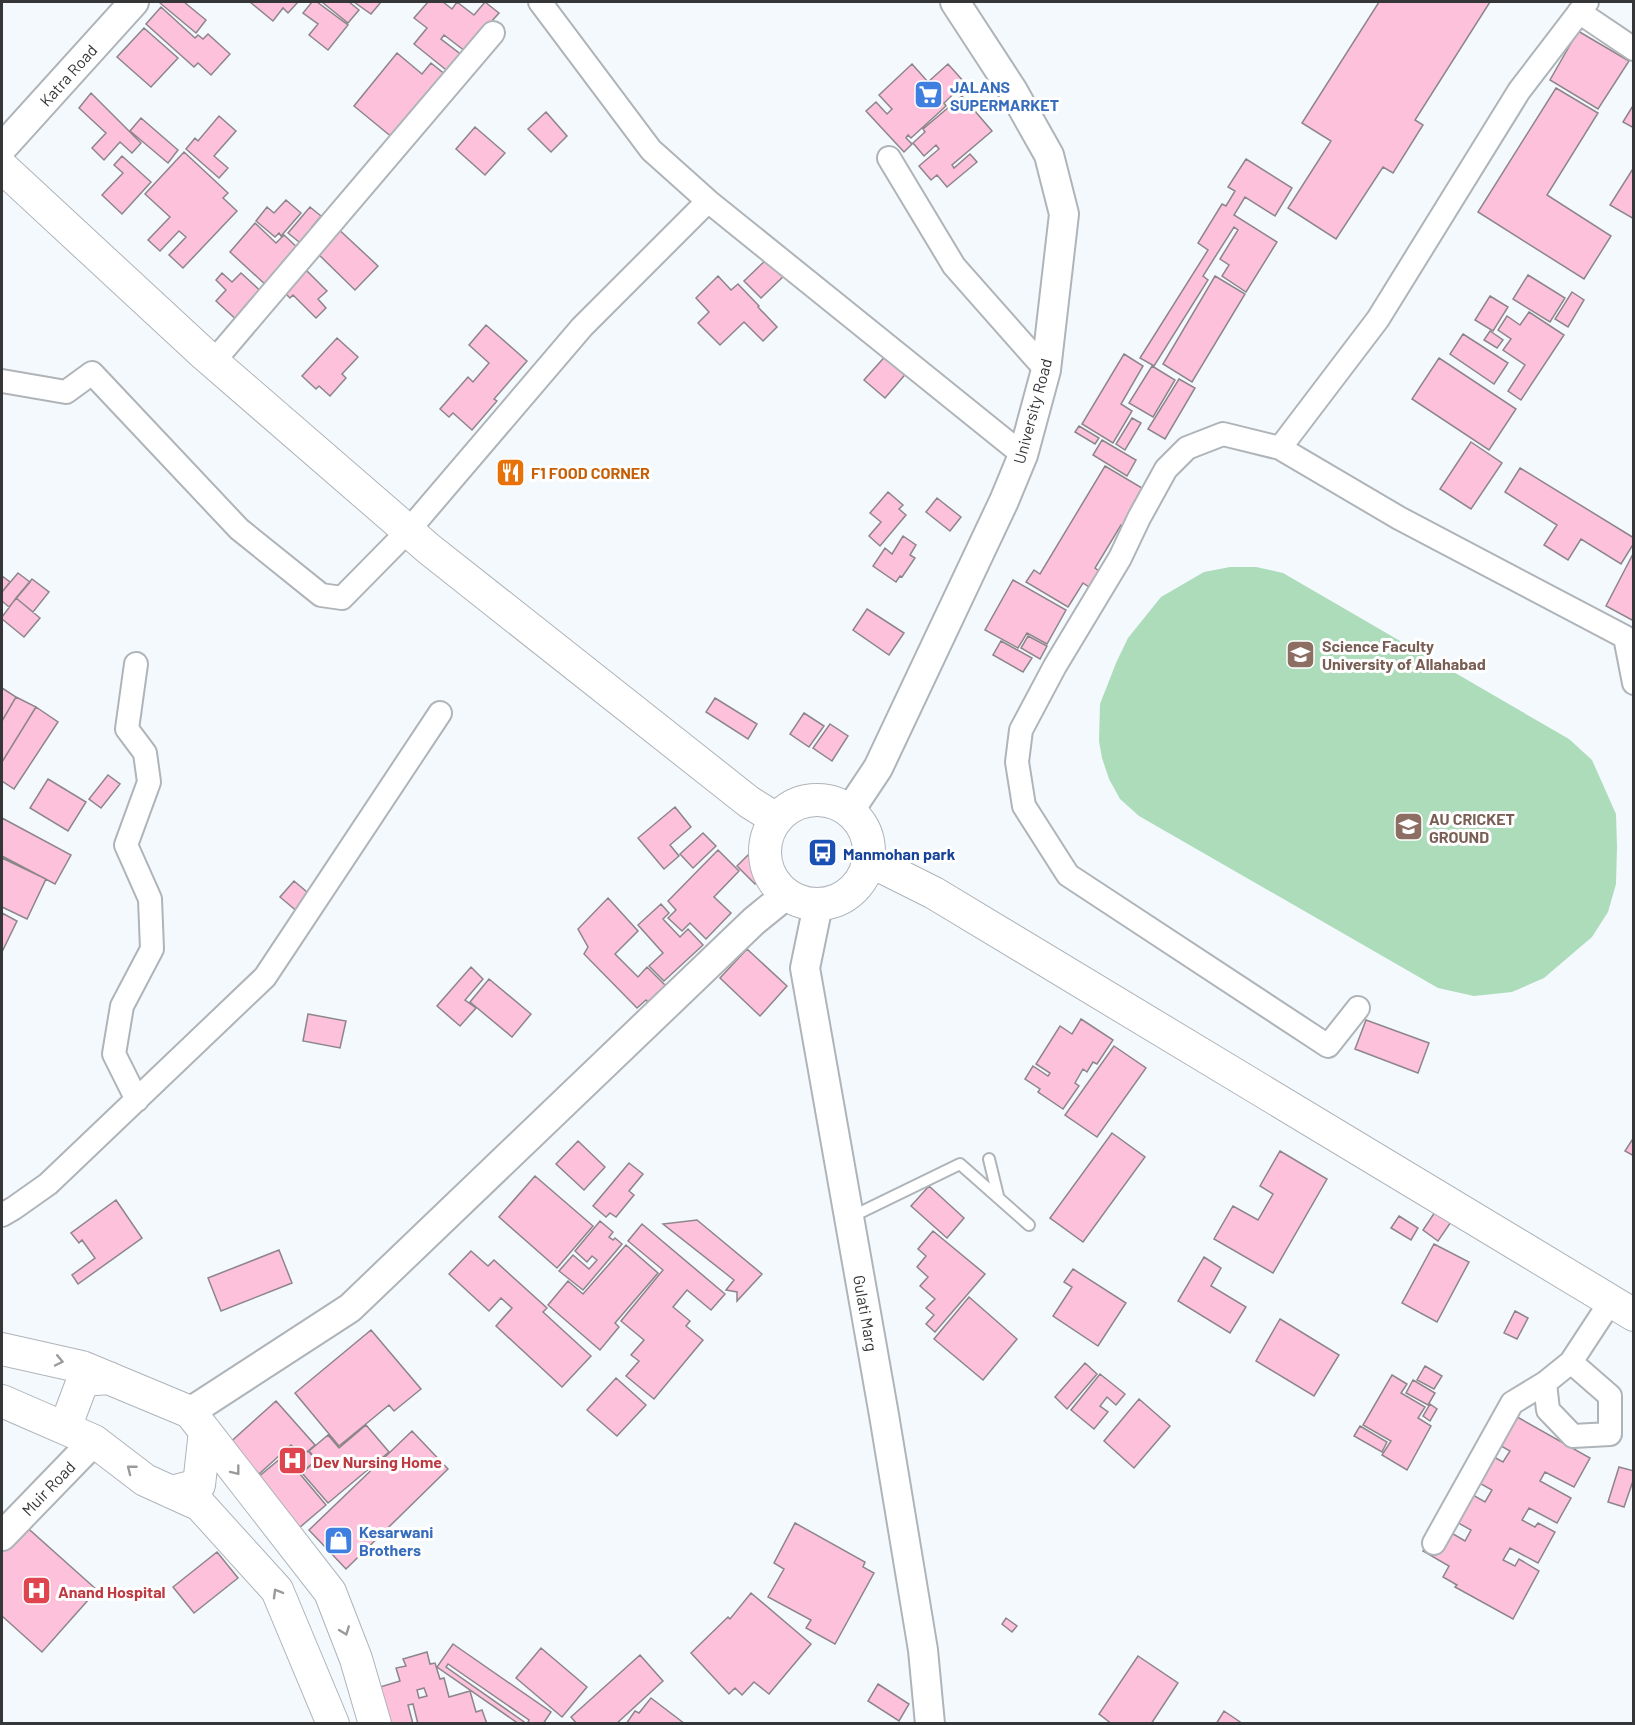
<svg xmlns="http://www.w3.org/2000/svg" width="1635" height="1725" font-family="Barlow,sans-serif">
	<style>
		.green { fill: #addcbb }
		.building { fill: #fdc1db; stroke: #8d8689; stroke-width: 1.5; fill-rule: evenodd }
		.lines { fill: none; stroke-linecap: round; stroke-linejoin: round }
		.service-casing { stroke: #afb4b9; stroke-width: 14 }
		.minor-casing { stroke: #afb4b9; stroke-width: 26 }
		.tertiary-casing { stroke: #afb4b9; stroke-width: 32 }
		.secondary-casing { stroke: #afb4b9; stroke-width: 34 }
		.service { stroke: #fff; stroke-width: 10 }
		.minor { stroke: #fff; stroke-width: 22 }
		.tertiary { stroke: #fff; stroke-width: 28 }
		.secondary { stroke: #fff; stroke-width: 32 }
		.oneway { stroke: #9a9a9c }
		.labels { text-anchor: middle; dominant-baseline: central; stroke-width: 6; stroke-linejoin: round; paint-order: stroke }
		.street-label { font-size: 16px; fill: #343638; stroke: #fff }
		.shop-label { font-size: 16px; font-weight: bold; fill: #366cbe; stroke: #fff; text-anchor: start }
		.food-label { font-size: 16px; font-weight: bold; fill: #c56008; stroke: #fff; text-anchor: start }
		.education-label { font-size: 16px; font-weight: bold; fill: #785e54; stroke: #fff; text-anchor: start }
		.transit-label { font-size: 16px; font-weight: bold; fill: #164399; stroke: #fff; text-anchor: start }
		.health-label { font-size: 16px; font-weight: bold; fill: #be3a42; stroke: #fff; text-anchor: start }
	</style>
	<rect width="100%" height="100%" fill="#f4f9fe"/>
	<!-- green -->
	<path class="green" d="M1230 567H1256L1283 573 1569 739 1592 760 1616 814 1617 847 1616 884 1608 912 1592 937 1544 978 1512 992 1474 996 1438 988 1139 816 1120 799 1109 779 1102 758 1099 741 1100 704 1116 663 1128 638 1161 597 1204 572Z"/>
	<!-- building -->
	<path class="building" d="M162 2H184L206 20 196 33 160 3Z
		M250 2H298L288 13 283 8 273 21Z
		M312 2H317L348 25 328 50 309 35 318 24 303 13Z
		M322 2H349L359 10 348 23Z
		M354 2H381L371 14Z
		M428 2H443L452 9 457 2 474 15 485 2 499 13 465 51 444 35 441 39 463 56 450 73 414 44 427 28 414 18Z
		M1379 2H1490L1415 120 1423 125 1393 173 1383 167 1336 239 1288 208 1331 141 1302 123Z
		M161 7 195 38 198 35 203 39 208 34 230 54 211 75 198 63 194 67 146 24Z
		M144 28 178 58 151 87 117 57Z
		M1578 31 1629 61 1598 109 1550 80Z
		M397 53 422 74 431 63 447 76 399 143 354 106Z
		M912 64 928 82 948 64 965 83 944 103 946 106 911 138 908 135 906 138 912 144 904 152 866 111 876 102 887 114 892 109 879 95Z
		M1556 88 1598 113 1547 195 1611 236 1584 279 1478 212Z
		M91 93 141 143 132 153 120 142 104 160 92 148 106 133 79 108Z
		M962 96 992 131 952 165 954 168 970 154 977 162 947 187 937 175 931 180 919 166 939 149 936 145 924 156 913 143 925 132 923 129Z
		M1634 104V128L1623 122Z
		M546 112 567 136 551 152 528 129Z
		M219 116 236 131 214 156 228 168 219 178 186 149 195 138 198 141Z
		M141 118 178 150 168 163 130 131Z
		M475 127 505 153 485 175 456 149Z
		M184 152 228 193 223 198 237 211 183 268 169 255 186 237 179 231 160 251 148 240 170 217 145 194Z
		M122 156 151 182 122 214 102 195 123 173 114 165Z
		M1246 159 1292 188 1275 216 1245 197 1234 215 1277 242 1246 292 1222 276 1229 265 1220 259 1238 230 1234 227 1203 276 1208 280 1154 366 1140 358 1208 250 1198 243 1222 204 1226 206 1235 191 1228 187Z
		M1634 167V219L1610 205Z
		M286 200 301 213 281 236 279 233 275 237 256 221 267 207 274 213Z
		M310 207 321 216 312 227 317 231 304 246 288 233Z
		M255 223 276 243 284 235 301 251 268 287 230 252Z
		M334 225 378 266 355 290 312 248Z
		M770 256 786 274 761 298 744 281Z
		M302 266 327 291 318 299 326 308 316 318 293 295 290 298 280 288Z
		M222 273 232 282 241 273 265 295 240 323 216 301 226 290 216 280Z
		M1528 275 1565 298 1550 322 1513 299Z
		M718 276 731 290 738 284 759 306 758 307 777 327 763 341 744 322 720 345 698 323 709 312 696 298Z
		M1215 276 1245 294 1192 382 1163 364Z
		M1572 292 1584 300 1568 327 1555 319Z
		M1490 296 1508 307 1493 331 1475 320Z
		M1529 312 1564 335 1521 400 1508 391 1525 365 1503 350 1511 339 1498 330 1507 316 1520 325Z
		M486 325 527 361 494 399 497 401 472 430 453 413 449 417 440 409 468 377 473 382 489 363 469 345Z
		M1490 331 1503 340 1497 348 1484 340Z
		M1463 334 1508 363 1494 384 1450 354Z
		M337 338 358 357 342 374 346 378 330 396 319 386 316 389 302 376Z
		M889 352 909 370 885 398 864 380Z
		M1124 354 1143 366 1121 404 1132 411 1113 443 1082 424Z
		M1439 358 1516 409 1489 450 1412 399Z
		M1152 366 1175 380 1153 417 1129 403Z
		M1179 379 1195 388 1165 439 1148 429Z
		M1132 418 1141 423 1125 450 1116 444Z
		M1079 426 1099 438 1095 444 1075 432Z
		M1102 440 1136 460 1127 476 1093 455Z
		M1471 442 1502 463 1471 509 1440 489Z
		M1105 466 1142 488 1131 508 1136 511 1126 528 1121 525 1095 568 1099 571 1089 587 1083 583 1068 607 1026 582 1034 570 1040 574Z
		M1520 468 1634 538V543L1621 564 1581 539 1568 560 1544 545 1557 525 1505 492Z
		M888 492 903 505 899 509 906 515 880 546 869 536 881 522 870 513Z
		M937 498 961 517 950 531 926 512Z
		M903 536 916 545 910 555 915 558 902 577 900 576 896 582 873 566 885 548 892 554Z
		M1634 552V617L1632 620 1606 606Z
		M18 573 30 582 9 607 2 601V592Z
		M2 576 10 582 2 592Z
		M32 579 49 592 33 612 16 598Z
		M1013 580 1066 610 1047 644 1027 633 1018 648 985 630Z
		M16 598 40 618 24 637 2 619V617Z
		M867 609 904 633 889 655 853 630Z
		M1028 636 1047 646 1040 659 1021 648Z
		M1001 641 1032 658 1023 672 993 655Z
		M2 688 16 697 2 721Z
		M16 697 36 707 2 762V721Z
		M715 698 757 724 748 739 706 712Z
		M36 707 58 722 14 789 2 781V762Z
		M804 713 824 726 809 747 790 734Z
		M830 724 848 736 832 761 813 748Z
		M108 775 120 784 101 808 89 799Z
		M48 779 86 802 68 831 30 808Z
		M675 807 691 827 670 845 679 856 664 869 638 838Z
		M2 818 71 855 55 884 2 856Z
		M703 833 716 846 693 868 680 854Z
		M718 850 739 871 714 897 731 913 706 939 690 923 682 931 668 918 676 910 668 901Z
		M748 855 766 874 755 884 737 866Z
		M2 858 46 879 27 919 2 907Z
		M294 881 313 897 299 913 280 897Z
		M608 898 638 931 615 954 638 977 647 967 668 988 651 1005 646 1000 637 1008 584 954 588 947 578 929Z
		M661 904 669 913 663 919 680 937 688 929 703 945 664 981 649 966 663 953 638 925Z
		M2 913 17 921 2 952Z
		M747 949 787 986 760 1016 720 978Z
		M471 967 483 979 465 1000 476 1008 460 1026 437 1006Z
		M489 979 531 1014 512 1037 470 1002Z
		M308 1014 346 1021 340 1048 303 1041Z
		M1081 1019 1113 1040 1097 1064 1093 1062 1087 1072 1083 1069 1075 1083 1079 1086 1063 1109 1038 1092 1040 1089 1025 1079 1033 1066 1048 1076 1050 1073 1036 1064 1060 1026 1072 1034Z
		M1366 1020 1429 1043 1418 1073 1355 1049Z
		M1114 1046 1146 1068 1097 1137 1065 1115Z
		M1112 1133 1145 1157 1083 1242 1050 1218Z
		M1634 1137V1156L1625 1151Z
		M578 1141 605 1167 584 1190 556 1164Z
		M1280 1151 1327 1179 1273 1273 1214 1239 1233 1206 1258 1220 1273 1194 1260 1186Z
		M629 1163 643 1174 629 1191 634 1195 616 1217 610 1213 606 1217 593 1206Z
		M535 1176 593 1226 557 1268 499 1217Z
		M929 1186 964 1218 947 1238 911 1206Z
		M116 1200 142 1238 78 1284 72 1275 95 1258 82 1240 79 1243 71 1233Z
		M1437 1209 1453 1219 1438 1241 1423 1230Z
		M1399 1216 1418 1228 1411 1240 1391 1228Z
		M697 1220 762 1274 737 1301V1292L726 1290 734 1280 663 1224Z
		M600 1221 613 1232 609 1237 613 1240 615 1238 622 1244 583 1290 559 1271 573 1255 589 1269 597 1260 592 1256 587 1262 575 1251Z
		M642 1224 725 1294 711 1310 687 1290 673 1307 690 1321 686 1326 703 1340 654 1399 626 1376 639 1361 631 1355 644 1340 621 1321 663 1270 628 1241Z
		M933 1231 985 1274 935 1332 926 1324 934 1315 926 1308 935 1299 920 1286 928 1277 917 1267 926 1256 918 1249Z
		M1434 1244 1469 1262 1437 1322 1402 1303Z
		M626 1245 658 1273 615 1323 619 1327 600 1350 548 1305 568 1281 583 1294Z
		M279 1250 292 1283 221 1311 208 1278Z
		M471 1251 488 1266 494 1260 547 1308 543 1312 591 1356 562 1387 496 1326 512 1308 501 1298 489 1311 449 1274Z
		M1204 1257 1221 1268 1211 1286 1246 1307 1230 1333 1178 1301Z
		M1073 1269 1126 1303 1098 1346 1053 1316 1072 1287 1064 1282Z
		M969 1297 1017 1339 983 1380 934 1339Z
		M1515 1311 1528 1318 1517 1339 1504 1333Z
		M1280 1319 1339 1355 1314 1396 1256 1361Z
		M371 1330 421 1389 394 1411 389 1405 339 1446 295 1393Z
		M1085 1363 1097 1374 1067 1409 1055 1397Z
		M1425 1366 1442 1376 1434 1389 1417 1380Z
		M1100 1374 1125 1394 1116 1405 1107 1397 1100 1406 1108 1412 1094 1429 1071 1410Z
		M1392 1375 1407 1384 1401 1393 1425 1407 1418 1418 1431 1426 1407 1470 1382 1455 1391 1441 1363 1425Z
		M616 1378 646 1405 617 1436 587 1410Z
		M1413 1380 1435 1393 1428 1405 1406 1393Z
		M1139 1399 1170 1426 1134 1468 1104 1441Z
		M276 1401 315 1445 302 1456 291 1445 259 1474 226 1446Z
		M1430 1404 1437 1409 1430 1421 1423 1416Z
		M1503 1409 1590 1458 1574 1487 1545 1472 1540 1481 1571 1498 1557 1523 1529 1508 1522 1520 1535 1527 1538 1523 1555 1532 1538 1563 1510 1548 1503 1560 1515 1566 1519 1559 1539 1571 1513 1619 1455 1587 1457 1585 1443 1577 1449 1566 1423 1551 1438 1525 1465 1541 1471 1530 1444 1515 1459 1487 1485 1502 1492 1490 1465 1475 1479 1449 1503 1462 1510 1451 1487 1438Z
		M366 1425 389 1452 328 1503 302 1473 317 1460 309 1451 328 1435 339 1448Z
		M1360 1426 1387 1442 1382 1452 1354 1436Z
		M412 1431 448 1469 346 1569 309 1530Z
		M293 1448 301 1457 308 1451 316 1460 300 1474 326 1505 299 1528 251 1483Z
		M1619 1467 1634 1471V1478L1624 1507 1608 1502Z
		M22 1523 97 1590 42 1652 2 1616V1546Z
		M795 1523 865 1562 863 1567 874 1573 835 1644 806 1628 811 1620 768 1597 784 1569 774 1563Z
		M217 1552 238 1578 194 1613 173 1587Z
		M751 1593 811 1644 769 1694 754 1682 742 1695 735 1688 729 1694 691 1653 728 1617 730 1619Z
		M1006 1618 1017 1626 1012 1632 1002 1624Z
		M453 1644 551 1712 543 1724H527L529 1720 448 1664 446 1667 527 1724H519L437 1667Z
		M541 1648 587 1687 562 1717 516 1678Z
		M427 1652 430 1664 435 1663 440 1679 444 1678 449 1697 470 1691 476 1712 482 1710 487 1724H418L413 1704 408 1705 413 1724H376L380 1687 400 1681 396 1668 406 1666 403 1659ZM424 1688 427 1696 419 1698 417 1690Z
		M640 1655 663 1681 616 1724H577L571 1717Z
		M1138 1656 1178 1683 1151 1724H1112L1099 1714Z
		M878 1684 909 1704 899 1721 868 1701Z
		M651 1698 685 1724H626L635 1711 639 1713Z
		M1224 1711 1243 1724H1216Z"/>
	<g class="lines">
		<defs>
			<path id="service" d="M989 1159 998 1196
				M849 1218 960 1164 1029 1225"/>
			<path id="minor" d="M540 2 651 150 708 201 1023 455
				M1579 12 1634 49
				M889 158 954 266 1046 370
				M214 361 493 33
				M2 381 66 392 92 373 239 529 321 595 342 598 408 531 582 327 708 201
				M1280 448 1399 518 1625 637 1634 683
				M136 664 127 729 145 753 149 782 126 845 150 899 152 949 122 1006 114 1054 137 1100
				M1358 1008 1328 1046 1068 875 1024 806 1017 762 1021 730 1055 666 1120 558 1139 518 1166 469 1187 448 1223 434 1280 448 1378 319 1519 91 1587 2
				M2 1215 14 1208 48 1184 265 977 440 713
				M1545 1383 1548 1410 1573 1436 1610 1434V1396L1571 1362
				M1434 1543 1512 1403 1545 1383 1571 1362 1611 1301"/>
			<path id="tertiary" d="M2 148 134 2
				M850 810 878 768 1004 501 1023 455 1046 370 1064 214 1049 155 1013 91 955 2
				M818 905 805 968 884 1415 923 1650 930 1724
				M190 1412 350 1308 754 921 786 895
				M2 1536 94 1441"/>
			<path id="secondary" d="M2 167 205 355 429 549 749 802 776 819
				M765 852a52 52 0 1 1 104 0a52 52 0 1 1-104 0Z
				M870 861 934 893 1634 1315
				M2 1349 82 1367 190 1412 330 1592 356 1659 375 1724
				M2 1401 94 1441 145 1480 200 1505 277 1590 333 1724
				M65 1428 83 1380 109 1378
				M171 1492 199 1485 205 1431"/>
		</defs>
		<!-- service casing -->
		<use href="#service" class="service-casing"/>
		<!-- minor casing -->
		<use href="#minor" class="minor-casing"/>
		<!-- tertiary casing -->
		<use href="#tertiary" class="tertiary-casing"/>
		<!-- secondary casing -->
		<use href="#secondary" class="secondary-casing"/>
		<!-- service -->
		<use href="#service" class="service"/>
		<!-- minor -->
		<use href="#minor" class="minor"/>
		<!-- tertiary -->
		<use href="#tertiary" class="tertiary"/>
		<!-- secondary -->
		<use href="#secondary" class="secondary"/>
	</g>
	<!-- one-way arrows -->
	<defs><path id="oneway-chevron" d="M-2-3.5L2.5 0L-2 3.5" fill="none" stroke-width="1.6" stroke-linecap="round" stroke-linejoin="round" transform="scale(1.5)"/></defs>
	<g class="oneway">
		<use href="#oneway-chevron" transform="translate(59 1361) rotate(12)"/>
		<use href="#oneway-chevron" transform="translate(131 1469) rotate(-142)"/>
		<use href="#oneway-chevron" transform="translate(236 1471) rotate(52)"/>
		<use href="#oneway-chevron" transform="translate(277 1593) rotate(-120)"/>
		<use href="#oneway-chevron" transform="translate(345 1631) rotate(69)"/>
	</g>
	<!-- icons -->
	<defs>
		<symbol id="supermarket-square" viewBox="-11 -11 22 22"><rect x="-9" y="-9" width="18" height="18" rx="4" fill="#3f7fe0" stroke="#fff"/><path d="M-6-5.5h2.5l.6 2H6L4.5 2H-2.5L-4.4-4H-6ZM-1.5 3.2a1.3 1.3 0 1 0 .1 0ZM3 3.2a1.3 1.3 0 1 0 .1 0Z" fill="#fff"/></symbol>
		<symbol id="restaurant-square" viewBox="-11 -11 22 22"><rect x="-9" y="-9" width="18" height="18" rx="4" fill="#e8710a" stroke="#fff"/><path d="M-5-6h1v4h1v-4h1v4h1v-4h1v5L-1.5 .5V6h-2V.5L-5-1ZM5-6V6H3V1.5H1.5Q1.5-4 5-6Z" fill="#fff"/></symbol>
		<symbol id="university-square" viewBox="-11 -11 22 22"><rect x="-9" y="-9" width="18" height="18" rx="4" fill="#8d6e63" stroke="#fff"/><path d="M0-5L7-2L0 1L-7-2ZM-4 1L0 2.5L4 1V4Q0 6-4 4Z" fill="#fff"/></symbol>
		<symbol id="bus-square" viewBox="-11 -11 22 22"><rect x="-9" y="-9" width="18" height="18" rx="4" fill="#1a4fb4" stroke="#fff"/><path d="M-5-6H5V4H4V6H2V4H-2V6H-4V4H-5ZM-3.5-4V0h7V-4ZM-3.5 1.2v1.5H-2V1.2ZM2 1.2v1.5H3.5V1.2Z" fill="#fff"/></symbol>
		<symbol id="hospital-square" viewBox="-11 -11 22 22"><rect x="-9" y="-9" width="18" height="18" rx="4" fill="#e0444e" stroke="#fff"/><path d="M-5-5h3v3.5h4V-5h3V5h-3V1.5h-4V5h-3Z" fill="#fff"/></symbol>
		<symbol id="shop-square" viewBox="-11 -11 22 22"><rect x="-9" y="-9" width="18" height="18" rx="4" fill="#3f7fe0" stroke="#fff"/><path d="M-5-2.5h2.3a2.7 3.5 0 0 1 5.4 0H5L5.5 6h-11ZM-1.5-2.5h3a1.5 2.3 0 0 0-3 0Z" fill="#fff"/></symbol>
	</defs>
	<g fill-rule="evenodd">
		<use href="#supermarket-square" x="912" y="78" width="33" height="33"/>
		<use href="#restaurant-square" x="494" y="456" width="33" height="33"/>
		<use href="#university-square" x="1284" y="638" width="33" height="33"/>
		<use href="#university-square" x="1392" y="810" width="33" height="33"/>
		<use href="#bus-square" x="806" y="836" width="33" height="33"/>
		<use href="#hospital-square" x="276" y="1444" width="33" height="33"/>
		<use href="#shop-square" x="322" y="1524" width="33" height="33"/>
		<use href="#hospital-square" x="20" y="1574" width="33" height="33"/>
	</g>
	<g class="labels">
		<!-- street labels -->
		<g class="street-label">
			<text transform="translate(68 75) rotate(-48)">Katra Road</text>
			<text transform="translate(1032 411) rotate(-75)">University Road</text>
			<text transform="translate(866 1313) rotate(80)">Gulati Marg</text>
			<text transform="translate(48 1488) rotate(-46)">Muir Road</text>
		</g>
		<!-- shop labels -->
		<g class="shop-label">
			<text x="950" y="86">JALANS<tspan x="950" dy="18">SUPERMARKET</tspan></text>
			<text x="359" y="1531">Kesarwani<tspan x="359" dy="18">Brothers</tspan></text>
		</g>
		<!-- food labels -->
		<g class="food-label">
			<text x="531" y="472">F1 FOOD CORNER</text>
		</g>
		<!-- education labels -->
		<g class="education-label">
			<text x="1322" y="645">Science Faculty<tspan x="1322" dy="18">University of Allahabad</tspan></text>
			<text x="1429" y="818">AU CRICKET<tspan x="1429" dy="18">GROUND</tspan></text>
		</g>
		<!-- transit labels -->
		<g class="transit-label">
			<text x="843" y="853">Manmohan park</text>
		</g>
		<!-- health labels -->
		<g class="health-label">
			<text x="313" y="1461">Dev Nursing Home</text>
			<text x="58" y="1591">Anand Hospital</text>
		</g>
	</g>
	<!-- border -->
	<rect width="1635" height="1725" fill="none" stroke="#343638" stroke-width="6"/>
</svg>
